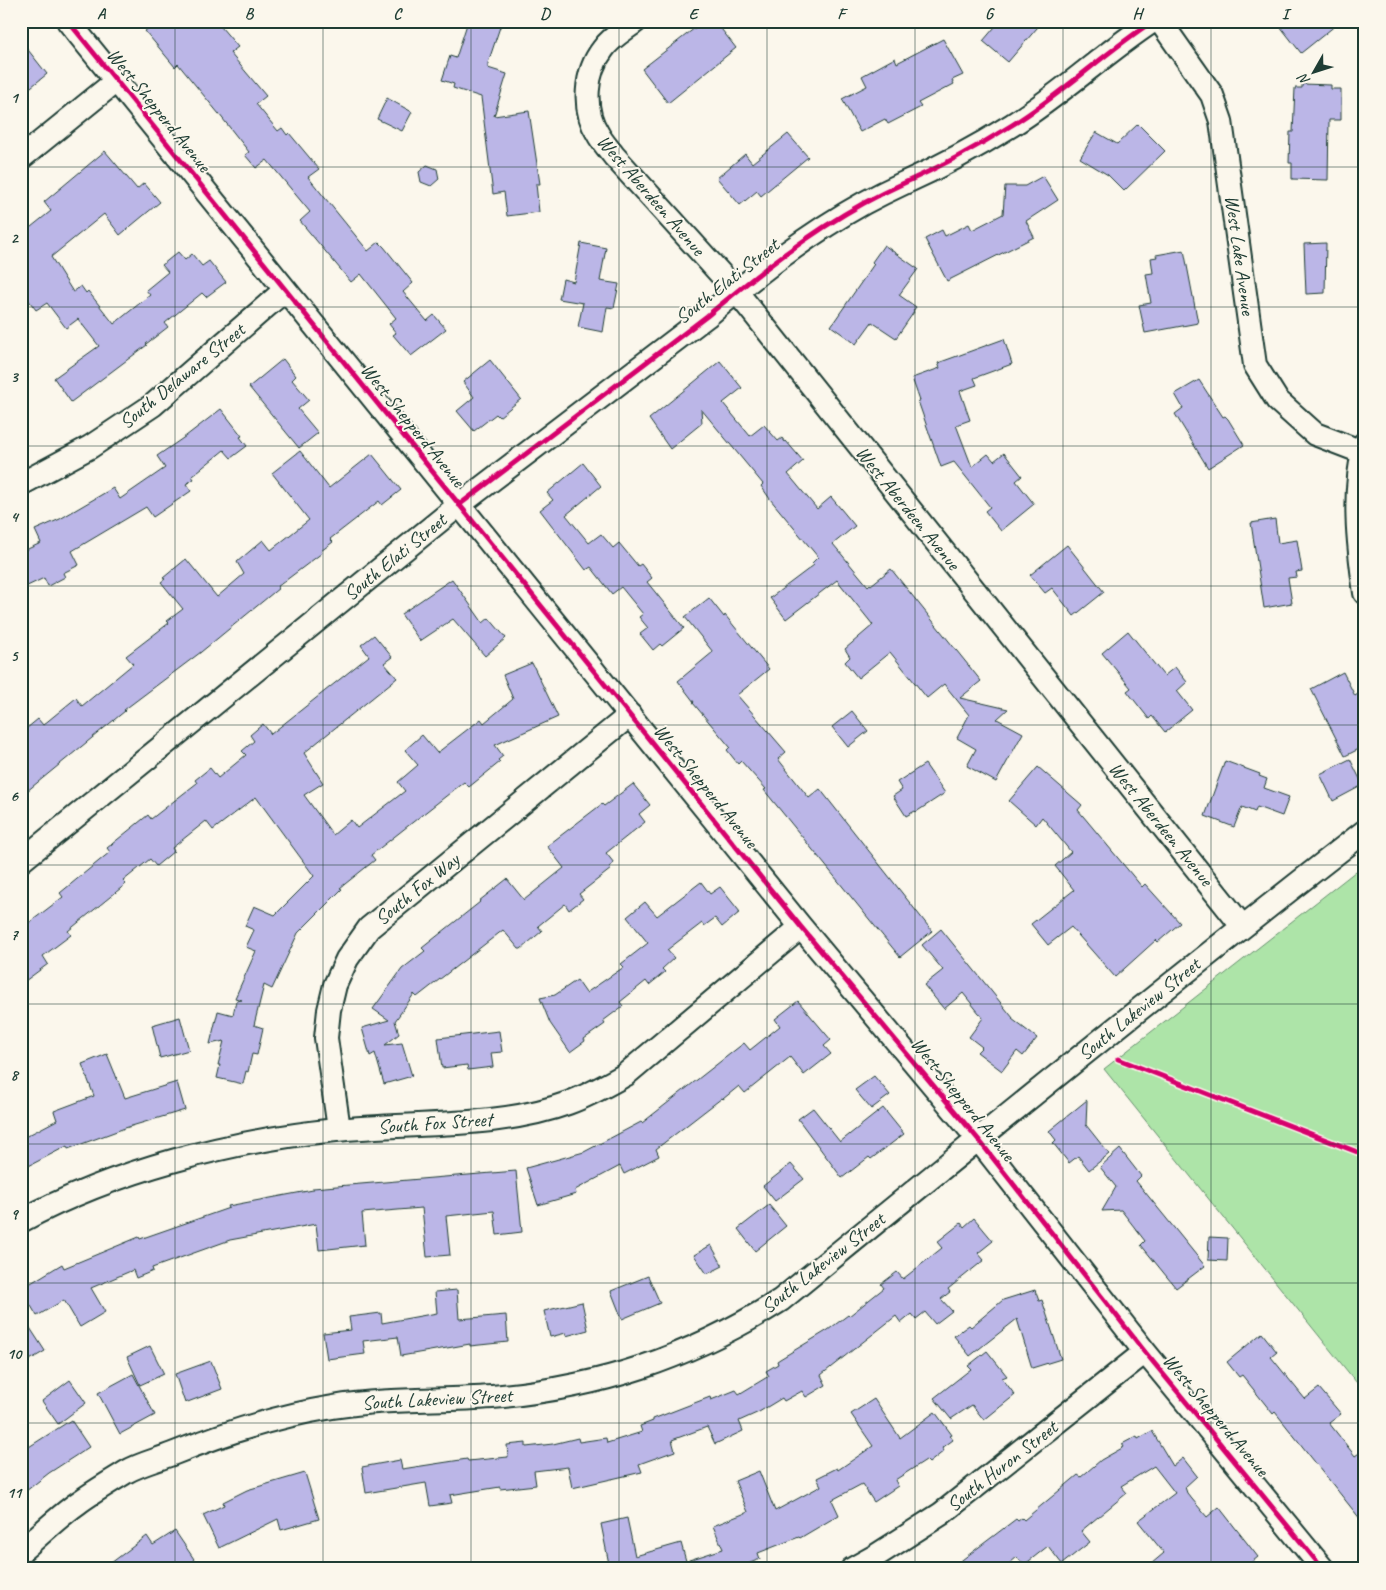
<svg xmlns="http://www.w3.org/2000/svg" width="1386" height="1590" font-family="Caveat,sans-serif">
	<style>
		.green { fill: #ade4a8; stroke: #66906e }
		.building { fill: #bbb6e7; stroke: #1f3d34 }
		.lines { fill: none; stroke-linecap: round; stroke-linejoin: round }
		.street-casing { stroke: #1f3d34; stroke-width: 26 }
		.street { stroke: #fbf7ec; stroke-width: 22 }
		.cycleway-casing { stroke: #fbf7ec; stroke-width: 8 }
		.cycleway { stroke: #d6006c; stroke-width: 5 }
		.grid { fill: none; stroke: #1f3d34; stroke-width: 1; stroke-opacity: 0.55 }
		.labels { text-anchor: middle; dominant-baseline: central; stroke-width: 4; stroke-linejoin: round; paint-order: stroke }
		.street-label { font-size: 20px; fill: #1f3d34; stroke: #fbf7ec }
		.neatline { fill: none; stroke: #1f3d34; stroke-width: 2 }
		.grid-label { font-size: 16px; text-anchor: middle; font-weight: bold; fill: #1f3d34 }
	</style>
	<rect width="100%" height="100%" fill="#fbf7ec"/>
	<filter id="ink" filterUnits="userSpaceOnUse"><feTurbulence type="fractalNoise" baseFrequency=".02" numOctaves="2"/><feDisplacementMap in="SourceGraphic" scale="10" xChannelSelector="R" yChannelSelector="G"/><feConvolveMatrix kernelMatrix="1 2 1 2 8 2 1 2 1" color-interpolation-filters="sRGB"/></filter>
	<g filter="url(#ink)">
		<!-- green -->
		<path class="green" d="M1365 864V1393L1104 1069Z"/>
		<!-- building -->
		<path class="building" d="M158 21H216L238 47 230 53 266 96 256 104 278 131 282 128 287 135 289 133 319 169 308 177 368 251 379 242 384 247 413 283 403 292 427 321 434 315 446 329 411 356 393 335 396 333 389 324 396 318 361 274 351 282 300 221 310 212 267 160 256 168 245 155 249 152 219 114 178 64 175 67 145 31Z
			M468 21H502L488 63V68L507 74 494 116 529 111 540 184H536L539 212 507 216 504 192 493 194 481 97 453 88 454 84 442 80 450 56 456 58Z
			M704 21H715L736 48 668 103 642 69Z
			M1000 21H1043L1008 62 983 41Z
			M1276 21H1341L1301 53Z
			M943 39 963 75 952 80 954 84 918 103 921 107 888 124 885 119 860 132 842 99 867 86 862 76 895 58 897 63Z
			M21 41 47 74 21 95Z
			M1302 84 1331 85V89H1341V120H1329L1328 180 1292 179V163H1289L1290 132H1293L1295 88H1302Z
			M387 98 412 112 402 131 377 119Z
			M1138 124 1165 151 1124 191 1108 175 1080 158 1096 132 1117 144Z
			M788 134 808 157 761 196 757 191 740 205 717 178 745 154 752 163Z
			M105 151 137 189 144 183 160 202 120 235 104 214 51 257 73 292 81 286 86 293 88 291 114 324 150 295 146 290 168 272 162 265 178 252 185 260 192 254 202 266 209 261 226 282 206 297 202 293 165 323 168 327 146 344 147 345 71 402 54 378 99 346 78 319 66 328 47 303 36 310 21 290V235L51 211 44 202Z
			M427 165 437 169 439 179 431 186 421 182 419 172Z
			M1043 176 1058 200 1026 221 1034 237 947 281 925 239 942 230 945 236 969 224 972 230 1003 214 1005 186H1025Z
			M581 243 606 248 600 281 619 284 614 308 607 307 603 332 578 327 583 303 559 299 563 279 574 282Z
			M1326 243 1325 293 1306 294 1304 244Z
			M884 245 918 269 899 295 916 307 913 311 914 312 896 338 872 322 856 344 831 326 874 264 872 262Z
			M1184 250 1198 323 1145 333 1139 305 1151 303 1146 274 1153 273 1151 258 1157 257 1156 255Z
			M1004 339 1012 364 974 378 977 385 960 391 970 420 956 425 972 467 988 454 994 461 1004 453 1022 476 1016 481 1034 504 1001 531 985 511 990 507 954 462 941 467 918 401H920L912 378 940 368 938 363Z
			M283 359 296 376 292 380 309 400 298 409 318 433 299 448 249 387Z
			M490 360 521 399 499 417 496 414 474 431 457 411 474 397 463 382Z
			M720 361 742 388 723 403 750 436 764 425 778 441 782 438 785 442 786 441 803 461 788 474 817 509 831 497 855 526 833 544 868 586 870 584 871 585 891 569 981 681 960 698 1008 709 997 719 1023 733 996 782 967 766 976 749 957 738 969 715 944 684 927 698 890 652 858 678 845 662 850 657 845 649 873 625 837 580 786 619 770 598 814 565 812 563 818 557 770 499 761 486 763 484 701 409 702 423 670 449 649 419Z
			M1199 380 1223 417 1225 416 1228 419 1244 445 1208 468 1175 414 1183 408 1175 394Z
			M221 409 242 436 240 437 247 446 231 458 224 450 192 476 194 479 186 484 191 491 153 517 146 507 72 551 79 565 63 573 65 577 48 586 44 578 21 589V552L41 543 35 530 60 519 113 488 120 499 165 468 157 456 186 436Z
			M300 451 329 488 372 454 401 490 382 505 379 501 330 539 333 542 321 551 322 553 277 587 279 588 201 652 124 710 125 711 21 796V733L38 719 43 725 76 698 82 706 133 664 126 656 169 623 167 621 183 609 161 582 165 579 163 578 186 559 217 597 244 574 237 562 263 540 271 550 309 520 272 473Z
			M583 463 601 486 566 515 589 543 601 534 613 548 619 543 638 566 641 564 652 578 647 582 684 628 662 646 660 644 653 650 640 634 648 628 639 617 643 614 621 587 612 594 591 567 586 570 540 510 553 500 547 493Z
			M1275 519 1278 543 1297 540 1302 571 1296 572 1297 577 1288 578 1292 603 1264 608 1251 523Z
			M1067 545 1104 592 1074 616 1052 588 1045 593 1030 575Z
			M452 579 483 623 489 618 506 638 485 656 453 619 420 641 401 614Z
			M709 598 724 617 725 615 769 669 737 695 786 752 778 759 809 798 820 789 932 931 900 957 764 790 766 789 741 761 738 764 727 750 730 747 693 703 694 702 678 681 713 652 685 617Z
			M1128 631 1164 676 1175 667 1187 682 1177 691 1192 710 1165 732 1152 716 1149 719 1127 691 1131 688 1102 653Z
			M374 635 392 657 384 663 397 678 304 753 323 783 304 795 333 835 351 820 357 828 405 791 398 782 418 765 405 750 422 735 437 753 481 719 484 723 513 699 503 675 532 663 558 717 495 745 503 756 498 760 500 762 469 787 464 782 371 855 375 860 340 888 342 889 298 933 272 989 264 985 254 1025 263 1028 257 1055 252 1054 248 1072 246 1071 243 1084 217 1078 220 1065H218L224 1041 210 1044 218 1011 233 1015 236 1001 242 1000 235 998 256 951 246 947 254 930 245 926 254 906 275 915 314 876 256 797 213 830 206 821 172 848 174 851 156 866 150 859 123 881 126 884 68 931 71 935 43 956 48 964 21 984V929L63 897 60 893 110 852 107 848 148 815 151 819 197 783 195 780 210 768 218 778 246 755 242 751 254 741 250 735 263 724 271 734 369 656 361 645Z
			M1343 672 1355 696 1358 694 1365 707V746L1345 756 1311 689Z
			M852 711 868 731 848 747 832 727Z
			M1350 759 1363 785 1333 801 1320 774Z
			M1225 761 1260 774 1259 776 1267 779 1264 788 1289 797 1282 816 1257 807 1255 812 1242 807 1234 827 1205 816Z
			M925 764 945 793 916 812 915 811 906 816 893 796 902 790 897 782Z
			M1038 767 1082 805 1078 810 1093 828 1142 887 1145 884 1180 923 1158 942 1156 940 1115 977 1071 927 1048 945 1031 924 1074 890 1055 866 1071 852 1042 817 1036 825 1009 801Z
			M633 784 650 805 639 814 645 822 606 853 614 863 609 867 611 869 579 894 583 899 569 910 565 904 538 926 542 931 521 949H519L503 930 417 997 414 994 395 1021 399 1034 385 1045 402 1043 412 1076 384 1084 375 1053 370 1056 362 1028 389 1020 373 1009 402 969 425 951 422 948 480 902 479 901 507 879 524 900 564 868 547 846 602 804 604 806Z
			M701 882 710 894 720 887 740 912 722 927 715 918 704 926 702 923 667 950 674 958 662 969 665 972 649 985 646 981 620 1002 623 1006 603 1021 605 1024 584 1039 585 1041 570 1052 550 1023 540 998 555 995 577 980 586 993 624 967 621 964 648 943 627 917 645 902 657 916Z
			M941 929 1013 1018 1012 1019 1037 1038 1023 1056 1017 1051 1002 1071 977 1052 982 1047 969 1037 983 1018 963 993 944 1009 924 985 943 970 922 945Z
			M798 1001 831 1040 824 1046 831 1054 804 1075 790 1057 745 1093 739 1086 723 1099 722 1098 656 1149 659 1156 624 1174 620 1166 575 1190 576 1194 538 1205 526 1168 584 1152 641 1122 642 1123 744 1043 750 1050 780 1026 775 1019Z
			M180 1017 189 1050 160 1058 152 1025Z
			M499 1031 502 1052 491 1053 493 1067 468 1070 467 1065 442 1068 438 1038Z
			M107 1054 125 1098 177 1082 185 1110 125 1128 68 1149 67 1146 21 1170V1139L57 1120 54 1111 94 1096 82 1064Z
			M874 1076 890 1095 871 1109 855 1090Z
			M1087 1100 1086 1125 1109 1154 1089 1170 1078 1156 1069 1163 1053 1143 1056 1140 1049 1131Z
			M813 1108 840 1142 883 1108 904 1134 871 1159 869 1157 842 1178 798 1119Z
			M1120 1149 1141 1176 1136 1181 1205 1266 1176 1288 1141 1245 1145 1241 1121 1210 1102 1211 1116 1187 1100 1167Z
			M791 1164 804 1179 775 1201 763 1186Z
			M516 1171 522 1232 497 1235 494 1211 446 1216 450 1255 427 1257 422 1208 362 1213 365 1245 319 1250 316 1224 230 1240 152 1268 153 1271 136 1278 133 1270 91 1288 105 1312 80 1327 64 1300 37 1316 21 1289 62 1264 64 1268 139 1237 140 1239 229 1208 228 1206 313 1190V1188Z
			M769 1205 786 1226 755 1251 738 1229Z
			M974 1218 993 1241 978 1253 984 1260 948 1289 950 1292 941 1299 952 1311 935 1324 925 1312 916 1319 912 1314 901 1323 896 1316 821 1375 826 1385 806 1397 802 1391 784 1401 782 1398 759 1412 739 1421 743 1431 715 1444 707 1427 672 1440 675 1451 639 1464 642 1472 572 1488 568 1467 534 1471 536 1485 500 1489V1487L450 1495 452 1503 430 1506 426 1483 366 1493 362 1467 400 1460 402 1469 467 1459 468 1461 508 1457 507 1445 526 1443V1447L553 1444 578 1438 579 1442 606 1438 607 1443 642 1432 640 1426 653 1421V1419L710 1397 711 1400 736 1390 739 1394 769 1376 766 1371 778 1364 777 1361 780 1359 828 1330 848 1315 849 1316 884 1288 881 1284 897 1272 903 1279 942 1248 937 1242 961 1223 964 1227Z
			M1209 1237 1228 1238 1227 1261 1208 1260Z
			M711 1245 723 1266 707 1274 694 1255Z
			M648 1276 660 1303 622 1319 611 1291Z
			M457 1290 459 1319 506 1315 508 1342 470 1346V1344L401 1356 398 1337 363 1341 365 1354 327 1359 323 1333 351 1330 349 1317 381 1313 382 1323 437 1313 435 1292Z
			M1035 1290 1039 1301 1042 1300 1061 1359 1032 1368 1017 1319 970 1356 954 1336 969 1325 971 1327 1003 1300Z
			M582 1302 588 1330 566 1336V1333L550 1337 544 1311Z
			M21 1314 45 1351 21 1365Z
			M1262 1333 1277 1352 1271 1357 1305 1399 1319 1388 1341 1414 1329 1423 1355 1456 1365 1449V1525L1275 1412 1273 1414 1242 1375 1239 1377 1227 1362Z
			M150 1346 164 1374 140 1385 127 1357Z
			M987 1351 1007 1376 1002 1378 1015 1395 984 1420 972 1405 951 1419 934 1398 971 1369 968 1366Z
			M211 1361 222 1389 185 1403 175 1374Z
			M133 1374 155 1415 120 1434 98 1393Z
			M70 1380 86 1403 58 1424 42 1401Z
			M874 1399 900 1438 935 1412 952 1435 950 1436 953 1440 942 1448 944 1451 929 1463 926 1460 895 1480 898 1486 874 1502 862 1484 832 1500 839 1515 800 1538 799 1537 758 1553 760 1559 735 1569H610L601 1524 627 1518 635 1556 681 1543 686 1561 723 1549 713 1526 748 1512 735 1481 759 1471 775 1511 821 1486 817 1478 837 1468 838 1470 873 1446 851 1414Z
			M71 1420 89 1447 49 1473 21 1495V1452Z
			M1152 1431 1173 1466 1183 1458 1197 1476 1185 1487 1187 1493 1207 1517 1219 1507 1258 1557 1243 1569H1145L1164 1553 1138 1521 1175 1493 1154 1466 1121 1486 1127 1493 1081 1531 1090 1542 1062 1564 1048 1546 1024 1565 1017 1557 1003 1569H950L1016 1519 1018 1521 1022 1518 1024 1520 1078 1475 1081 1477 1101 1460 1124 1447 1122 1444 1137 1436 1138 1439Z
			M305 1473 319 1519 281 1530 278 1519 219 1548 203 1515 224 1505 223 1502 247 1490Z
			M175 1531 196 1562 185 1569H103L147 1536 153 1545Z"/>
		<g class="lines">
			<defs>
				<path id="street" d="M68 21 801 927 978 1139 1145 1352 1323 1569
					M636 21C625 30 611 37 603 49 585 72 582 109 598 134 602 142 609 149 614 156L736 291 1242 926
					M1160 21 1212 95 1221 121 1255 365 1277 400 1315 434 1362 452
					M21 158 116 81
					M1365 443C1352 493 1358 543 1365 593
					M21 484 90 447 153 405 285 290
					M21 861 459 505 707 316C757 274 808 234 864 203 877 196 889 190 902 184 940 167 977 147 1012 125 1062 94 1104 53 1153 21
					M339 1129 326 1038 329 1010 335 985 347 959 369 928 630 715
					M21 1221C116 1170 229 1141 336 1130 411 1122 497 1129 568 1103 588 1096 607 1085 625 1075L801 927
					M21 1551C40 1535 58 1517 78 1503 93 1492 110 1482 126 1472 140 1464 157 1460 172 1454 224 1433 277 1416 333 1407 386 1398 439 1401 492 1397 599 1388 690 1358 781 1300 974 1142 1168 984 1365 831
					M852 1569 877 1555 941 1514 1145 1352"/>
			</defs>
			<!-- street casing -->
			<use href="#street" class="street-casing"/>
			<!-- street -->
			<use href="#street" class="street"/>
			<defs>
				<path id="cycleway" d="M68 21 801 927 978 1139 1145 1352 1323 1569
					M459 505 707 316C757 274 808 234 864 203 877 196 889 190 902 184 940 167 977 147 1012 125 1062 94 1104 53 1153 21
					M1118 1059 1365 1155"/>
			</defs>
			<!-- cycleway casing -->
			<use href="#cycleway" class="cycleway-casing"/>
			<!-- cycleway -->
			<use href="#cycleway" class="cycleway"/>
		</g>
	</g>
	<!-- grid -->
	<path class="grid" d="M175 21V1569M323 21V1569M471 21V1569M619 21V1569M767 21V1569M915 21V1569M1063 21V1569M1211 21V1569M21 167H1365M21 307H1365M21 446H1365M21 586H1365M21 725H1365M21 865H1365M21 1004H1365M21 1144H1365M21 1283H1365M21 1423H1365"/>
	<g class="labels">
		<!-- street labels -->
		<g class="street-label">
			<text transform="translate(159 110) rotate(51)">West Shepperd Avenue</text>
			<text transform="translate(651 195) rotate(49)">West Aberdeen Avenue</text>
			<text transform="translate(1240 255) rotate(82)">West Lake Avenue</text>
			<text transform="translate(727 281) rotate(-38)">South Elati Street</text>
			<text transform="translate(182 376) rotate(-39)">South Delaware Street</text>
			<text transform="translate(413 425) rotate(51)">West Shepperd Avenue</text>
			<text transform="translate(908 508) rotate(51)">West Aberdeen Avenue</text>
			<text transform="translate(395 557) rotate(-39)">South Elati Street</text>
			<text transform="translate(706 786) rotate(51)">West Shepperd Avenue</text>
			<text transform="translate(1161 824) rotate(51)">West Aberdeen Avenue</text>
			<text transform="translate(417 889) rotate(-39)">South Fox Way</text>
			<text transform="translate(1139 1009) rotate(-39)">South Lakeview Street</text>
			<text transform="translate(963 1099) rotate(51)">West Shepperd Avenue</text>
			<text transform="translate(435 1123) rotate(-4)">South Fox Street</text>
			<text transform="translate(823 1263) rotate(-38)">South Lakeview Street</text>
			<text transform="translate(437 1399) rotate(-3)">South Lakeview Street</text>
			<text transform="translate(1216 1415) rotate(50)">West Shepperd Avenue</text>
			<text transform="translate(1002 1466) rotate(-38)">South Huron Street</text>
		</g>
	</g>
	<!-- margin -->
	<rect width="1386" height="1590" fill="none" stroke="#fbf7ec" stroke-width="55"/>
	<!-- north arrow -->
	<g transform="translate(1314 72) rotate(231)" stroke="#fbf7ec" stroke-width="4" paint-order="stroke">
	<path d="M0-4L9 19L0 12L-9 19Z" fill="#1f3d34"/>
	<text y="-8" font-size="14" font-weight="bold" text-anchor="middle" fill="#1f3d34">N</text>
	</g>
	<rect x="28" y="28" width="1330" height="1534" class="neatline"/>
	<g class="grid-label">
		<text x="101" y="19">A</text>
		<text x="249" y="19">B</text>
		<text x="397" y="19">C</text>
		<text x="545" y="19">D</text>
		<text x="693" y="19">E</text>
		<text x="841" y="19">F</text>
		<text x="989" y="19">G</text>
		<text x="1137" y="19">H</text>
		<text x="1285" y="19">I</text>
		<text x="14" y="103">1</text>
		<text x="14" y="243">2</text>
		<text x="14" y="382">3</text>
		<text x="14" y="522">4</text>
		<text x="14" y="661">5</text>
		<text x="14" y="801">6</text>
		<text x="14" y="940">7</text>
		<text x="14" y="1080">8</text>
		<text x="14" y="1219">9</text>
		<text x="14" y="1359">10</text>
		<text x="14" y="1498">11</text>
	</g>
</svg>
